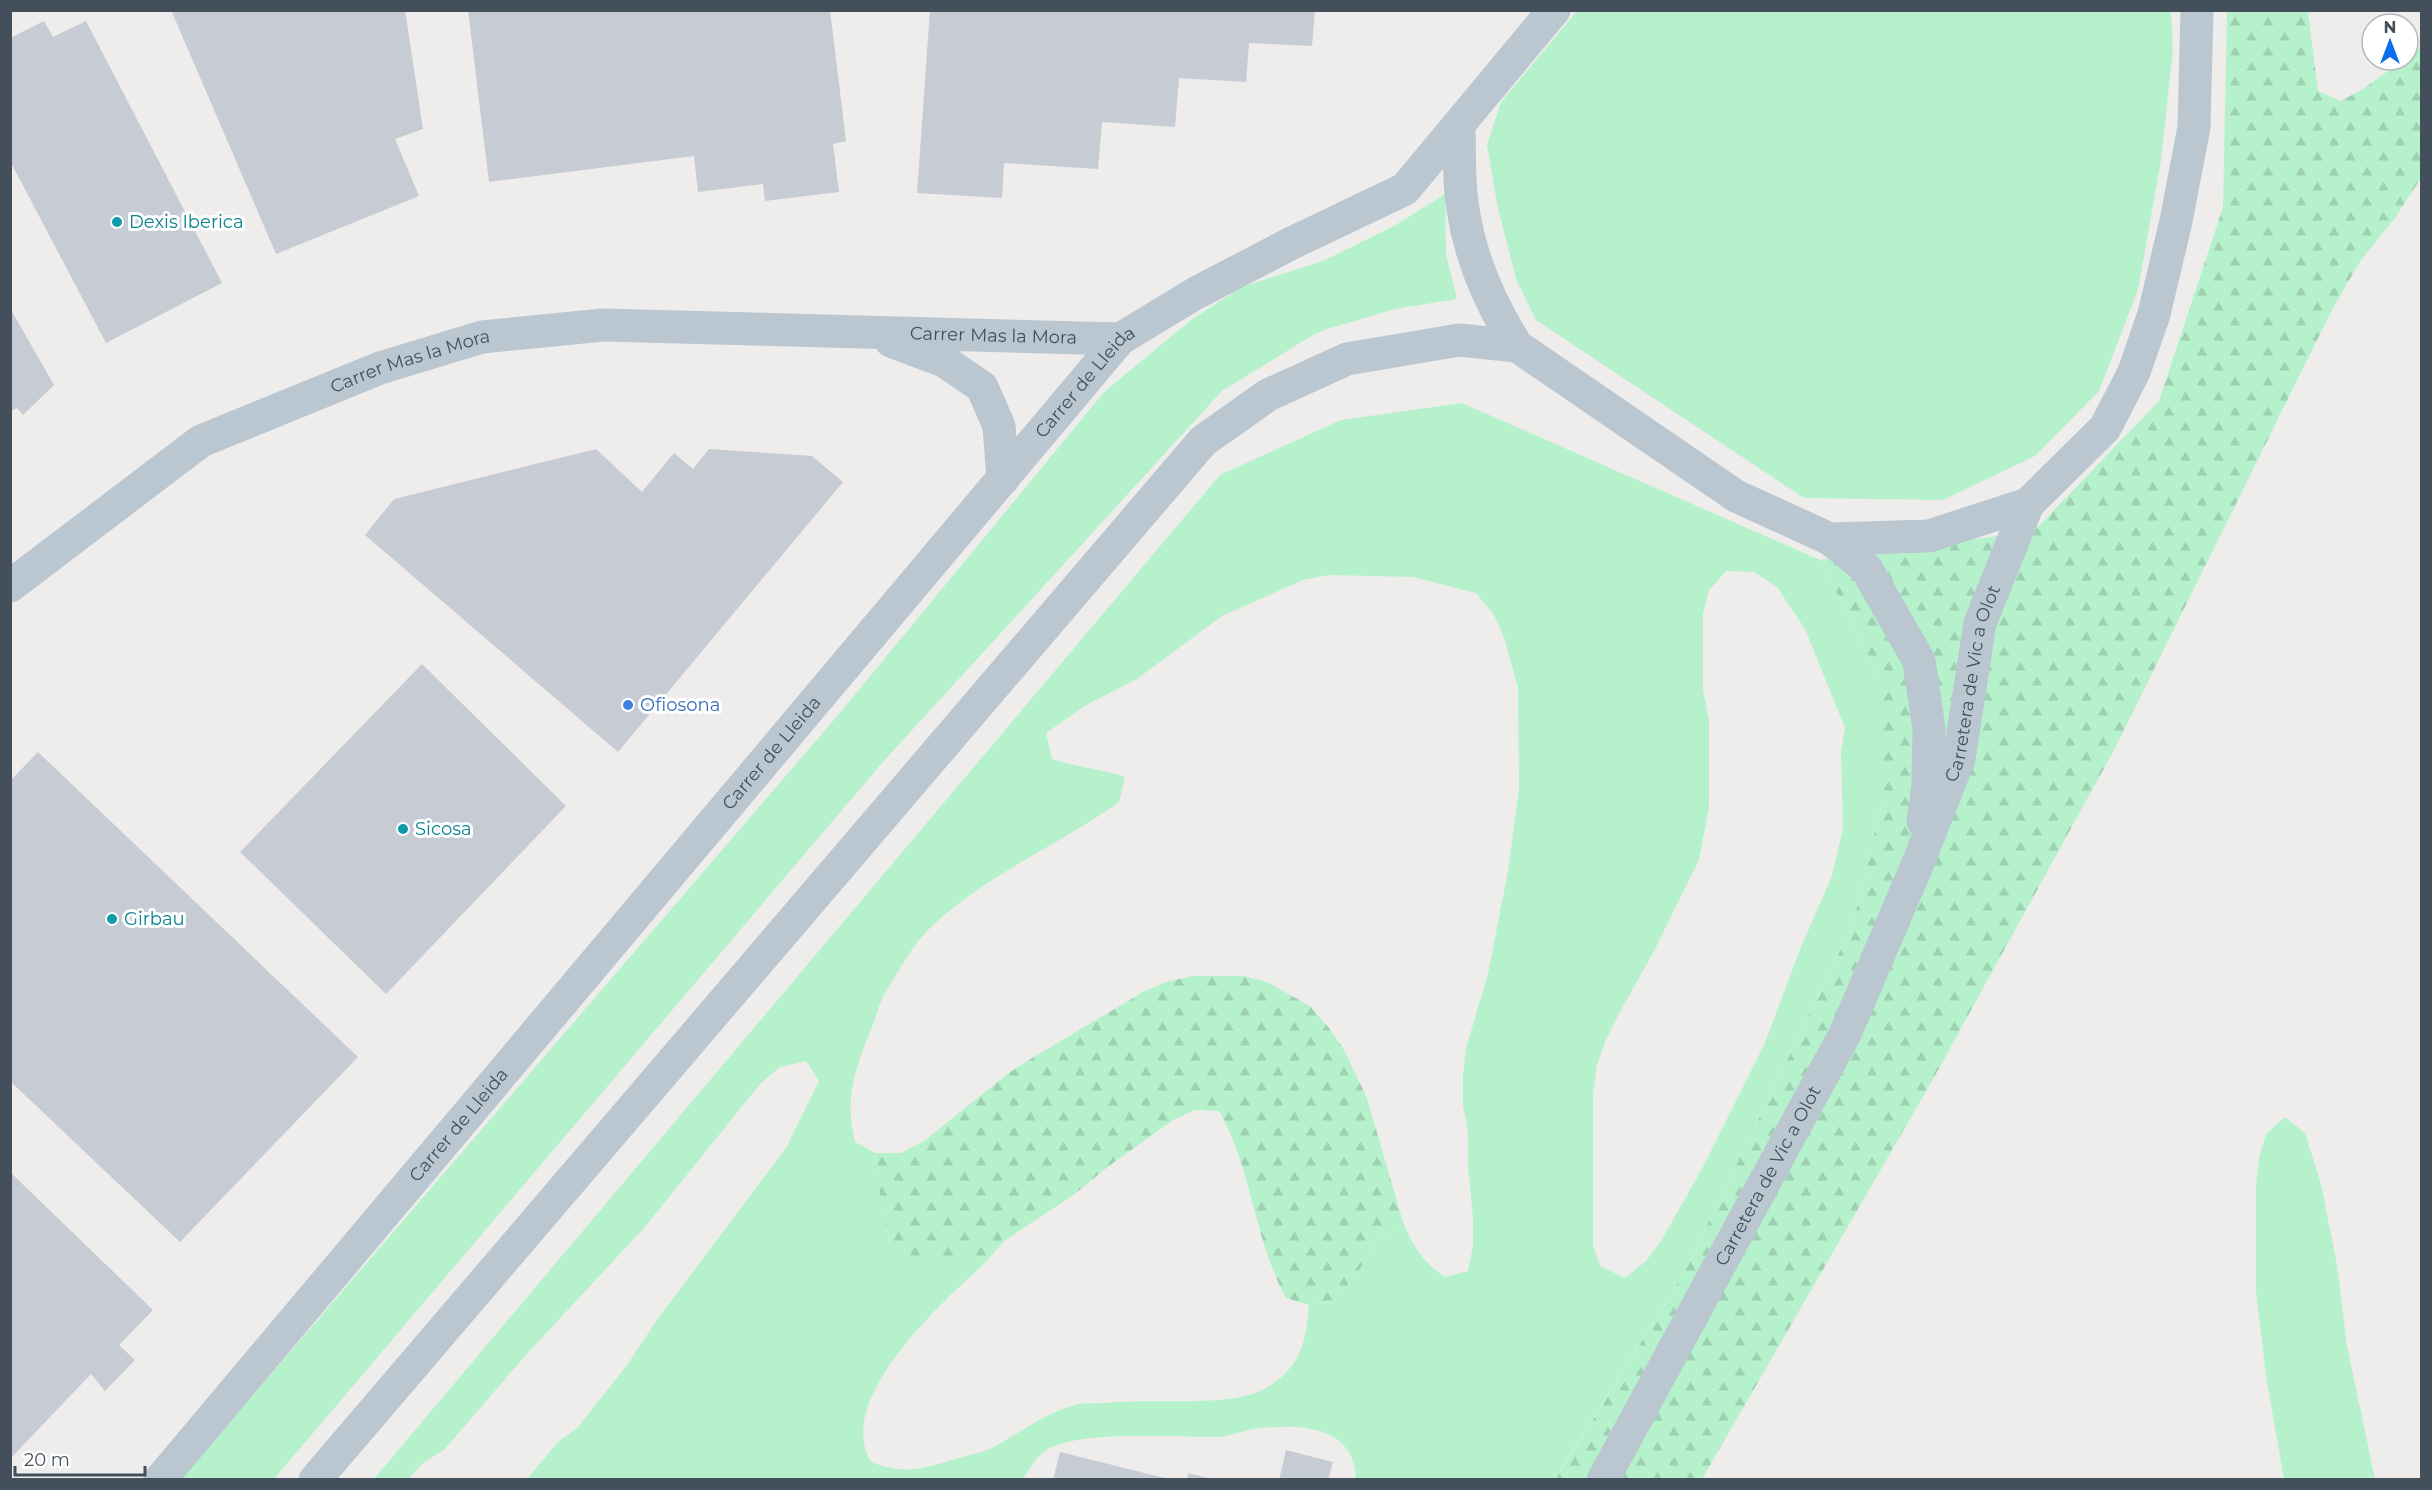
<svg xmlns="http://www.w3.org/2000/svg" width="2432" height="1490" font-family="Montserrat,sans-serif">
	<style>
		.green { fill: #b5f2cc; fill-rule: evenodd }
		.forest { fill: url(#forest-firs) }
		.building { fill: #c7cbd3 }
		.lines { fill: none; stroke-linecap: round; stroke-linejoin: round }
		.minor { stroke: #bbc7d0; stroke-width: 33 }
		.tertiary { stroke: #bbc7d0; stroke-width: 33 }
		.culture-dot { fill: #0f9aa8; stroke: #fff; stroke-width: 2 }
		.shop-dot { fill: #3f7fe0; stroke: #fff; stroke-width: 2 }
		.labels { text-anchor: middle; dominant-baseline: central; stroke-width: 6; stroke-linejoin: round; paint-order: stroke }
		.culture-label { font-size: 18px; fill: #0d838f; stroke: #fff; text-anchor: start }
		.street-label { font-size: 18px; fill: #43505b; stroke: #fff }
		.shop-label { font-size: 18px; fill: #366cbe; stroke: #fff; text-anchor: start }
	</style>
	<defs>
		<pattern id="forest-firs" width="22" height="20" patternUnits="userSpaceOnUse" patternTransform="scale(1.5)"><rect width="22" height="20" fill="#b5f2cc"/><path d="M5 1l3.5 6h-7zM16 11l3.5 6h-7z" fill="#9dd1b1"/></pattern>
	</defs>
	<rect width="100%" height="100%" fill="#efecec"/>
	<!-- green -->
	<path class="green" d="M1577 11H2171L2173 50 2161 160 2138 290 2099 391 2035 456 1943 500 1804 498 1536 320 1516 279 1497 204 1487 145 1501 102Z
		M1445 194 1446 255 1457 299 1395 309 1324 330 1313 335 1222 391 882 763 274 1479 180 1480 839 714 1104 392 1191 320 1242 287 1323 261 1394 226Z
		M1462 403 1820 560 1883 684V798L1853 924 1683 1275 1555 1479H1356C1354 1426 1303 1424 1261 1428 1247 1429 1234 1435 1220 1437 1178 1437 1085 1430 1050 1448 1037 1454 1030 1468 1023 1479H527L558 1442 578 1427 627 1365 659 1317 786 1148 819 1081 806 1061 780 1067 760 1084 644 1228 524 1357 444 1450 423 1463 408 1479 373 1480 1220 475 1341 420ZM1726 571 1754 572 1777 587 1805 629 1845 728 1841 752 1843 828 1832 876 1801 947 1764 1045 1703 1167 1661 1241 1646 1261 1625 1278 1600 1266 1593 1245V1094L1597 1065 1605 1042 1615 1021 1654 951 1699 860 1709 806V720L1703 691V614L1709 590ZM1329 575 1413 577 1476 593 1494 615 1505 640 1518 688 1519 789 1508 871 1488 974 1466 1048 1463 1077V1106L1468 1133V1164L1473 1219V1245L1468 1271 1445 1277C1421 1260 1414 1247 1403 1222L1375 1241 1365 1262 1335 1301 1309 1305C1306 1344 1300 1369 1264 1389 1233 1408 1147 1398 1106 1403 1096 1404 1085 1402 1075 1405 1046 1413 1020 1432 994 1447 983 1453 971 1454 959 1458 925 1468 906 1476 871 1462 833 1398 945 1300 986 1262L892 1249 880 1203V1177L875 1153 855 1142C844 1097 855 1069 872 1027 876 1018 878 1007 883 997 894 978 911 948 926 932 979 878 1058 846 1119 802L1125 777C1101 769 1076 767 1052 759L1046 733 1088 704 1137 679 1222 616 1303 580Z
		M2285 1117 2305 1133 2321 1184 2337 1265 2347 1346 2375 1479H2284L2266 1376 2256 1291V1186L2259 1158 2266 1134Z"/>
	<!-- forest -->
	<path class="forest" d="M2227 11H2308L2318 91 2341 101 2363 89 2403 60H2408V57L2421 47V178L2395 218 2361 260 2334 306 2113 752 1932 1081 1702 1479 1555 1480 1683 1275 1853 924 1883 798V684L1820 560 2034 531 2159 401 2223 207Z
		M1192 976H1244L1267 982 1310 1006 1329 1028 1343 1048 1367 1098 1403 1222 1375 1241 1365 1262 1335 1301 1309 1305 1286 1298C1254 1239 1252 1169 1219 1111L1195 1110 1173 1120 1109 1166 1072 1196 1004 1241 986 1262 959 1259H912L892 1249 880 1203V1177L875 1153H901L924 1141 1010 1072 1034 1057 1143 992 1166 982Z"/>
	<!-- building -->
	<path class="building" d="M171 10H405L423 129 395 139 419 196 276 254Z
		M468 10H830L846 141 833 144 839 192 765 201 763 184 698 192 694 156 489 182Z
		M930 10H1315L1312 46 1249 43 1246 82 1179 78 1175 127 1102 122 1098 169 1004 163 1002 198 917 193Z
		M44 21 53 37 86 21 222 283 106 343 10 161V38Z
		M10 308 54 385 23 415 17 408 10 412Z
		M596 449 642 492 674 453 693 469 709 449 812 456 843 482 618 752 365 535 394 499Z
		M422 664 566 806 386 994 240 852Z
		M38 752 358 1057 180 1242 10 1081V781Z
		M10 1172 153 1310 119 1345 135 1360 105 1391 91 1374 10 1459Z
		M1286 1450 1333 1462 1328 1480H1279Z
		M1060 1452 1169 1479V1480H1053Z
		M1188 1473 1212 1479V1480H1187Z"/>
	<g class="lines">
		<!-- minor -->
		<g class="minor">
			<path d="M891 341 944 361 982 387 999 426 1003 479"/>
			<path id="s1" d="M10 586 201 441 380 368 482 337 603 325 1120 339"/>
		</g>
		<!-- tertiary -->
		<g class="tertiary">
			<path d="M1459 125C1460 153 1458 182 1463 209 1470 257 1491 305 1517 346L1736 496 1830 539 1929 536 2028 504 2105 428 2134 372 2154 314 2176 221 2194 127 2197 10"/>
			<path d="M1830 539 1866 568 1919 661 1929 729 1928 785 1923 821"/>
			<path id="s2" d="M160 1480 1120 339 1196 293 1290 244 1405 189 1554 10"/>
			<path d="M315 1480 1203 441 1268 395 1347 359 1459 340 1517 346"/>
			<path id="s3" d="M1603 1480 1845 1034 1918 863 1959 759 1980 623 2028 504"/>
		</g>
	</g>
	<!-- markers -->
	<g class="culture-dot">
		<circle cx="117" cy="222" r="6"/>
		<circle cx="403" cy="829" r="6"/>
		<circle cx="112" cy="919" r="6"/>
	</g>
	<circle class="shop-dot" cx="628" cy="705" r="6"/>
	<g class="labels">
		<!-- culture labels -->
		<g class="culture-label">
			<text x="129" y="222">Dexis Iberica</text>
			<text x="415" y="829">Sicosa</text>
			<text x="124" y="919">Girbau</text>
		</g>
		<!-- street labels -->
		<g class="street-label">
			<text stroke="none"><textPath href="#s1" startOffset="1052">Carrer Mas la Mora</textPath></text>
			<text stroke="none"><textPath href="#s1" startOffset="464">Carrer Mas la Mora</textPath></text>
			<text stroke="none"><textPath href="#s2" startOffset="1436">Carrer de Lleida</textPath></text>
			<text stroke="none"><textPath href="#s3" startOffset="882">Carretera de Vic a Olot</textPath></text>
			<text stroke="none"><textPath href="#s2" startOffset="950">Carrer de Lleida</textPath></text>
			<text stroke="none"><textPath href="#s2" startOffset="464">Carrer de Lleida</textPath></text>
			<text stroke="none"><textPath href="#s3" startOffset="346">Carretera de Vic a Olot</textPath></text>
		</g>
		<!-- shop labels -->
		<g class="shop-label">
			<text x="640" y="705">Ofiosona</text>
		</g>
	</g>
	<!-- border -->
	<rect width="2432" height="1490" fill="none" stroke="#43505b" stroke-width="24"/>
	<!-- north arrow -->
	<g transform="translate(2390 42)"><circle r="28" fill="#ffffff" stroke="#b4b9bd" stroke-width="1.5"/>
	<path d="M0-4.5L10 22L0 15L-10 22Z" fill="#096fec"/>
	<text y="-9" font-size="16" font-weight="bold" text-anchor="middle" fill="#43505b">N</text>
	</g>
	<!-- scale -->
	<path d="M15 1466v9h130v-9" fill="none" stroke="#43505b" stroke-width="3"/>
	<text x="24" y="1466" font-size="18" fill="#43505b" stroke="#ffffff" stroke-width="4.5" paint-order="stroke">20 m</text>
</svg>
